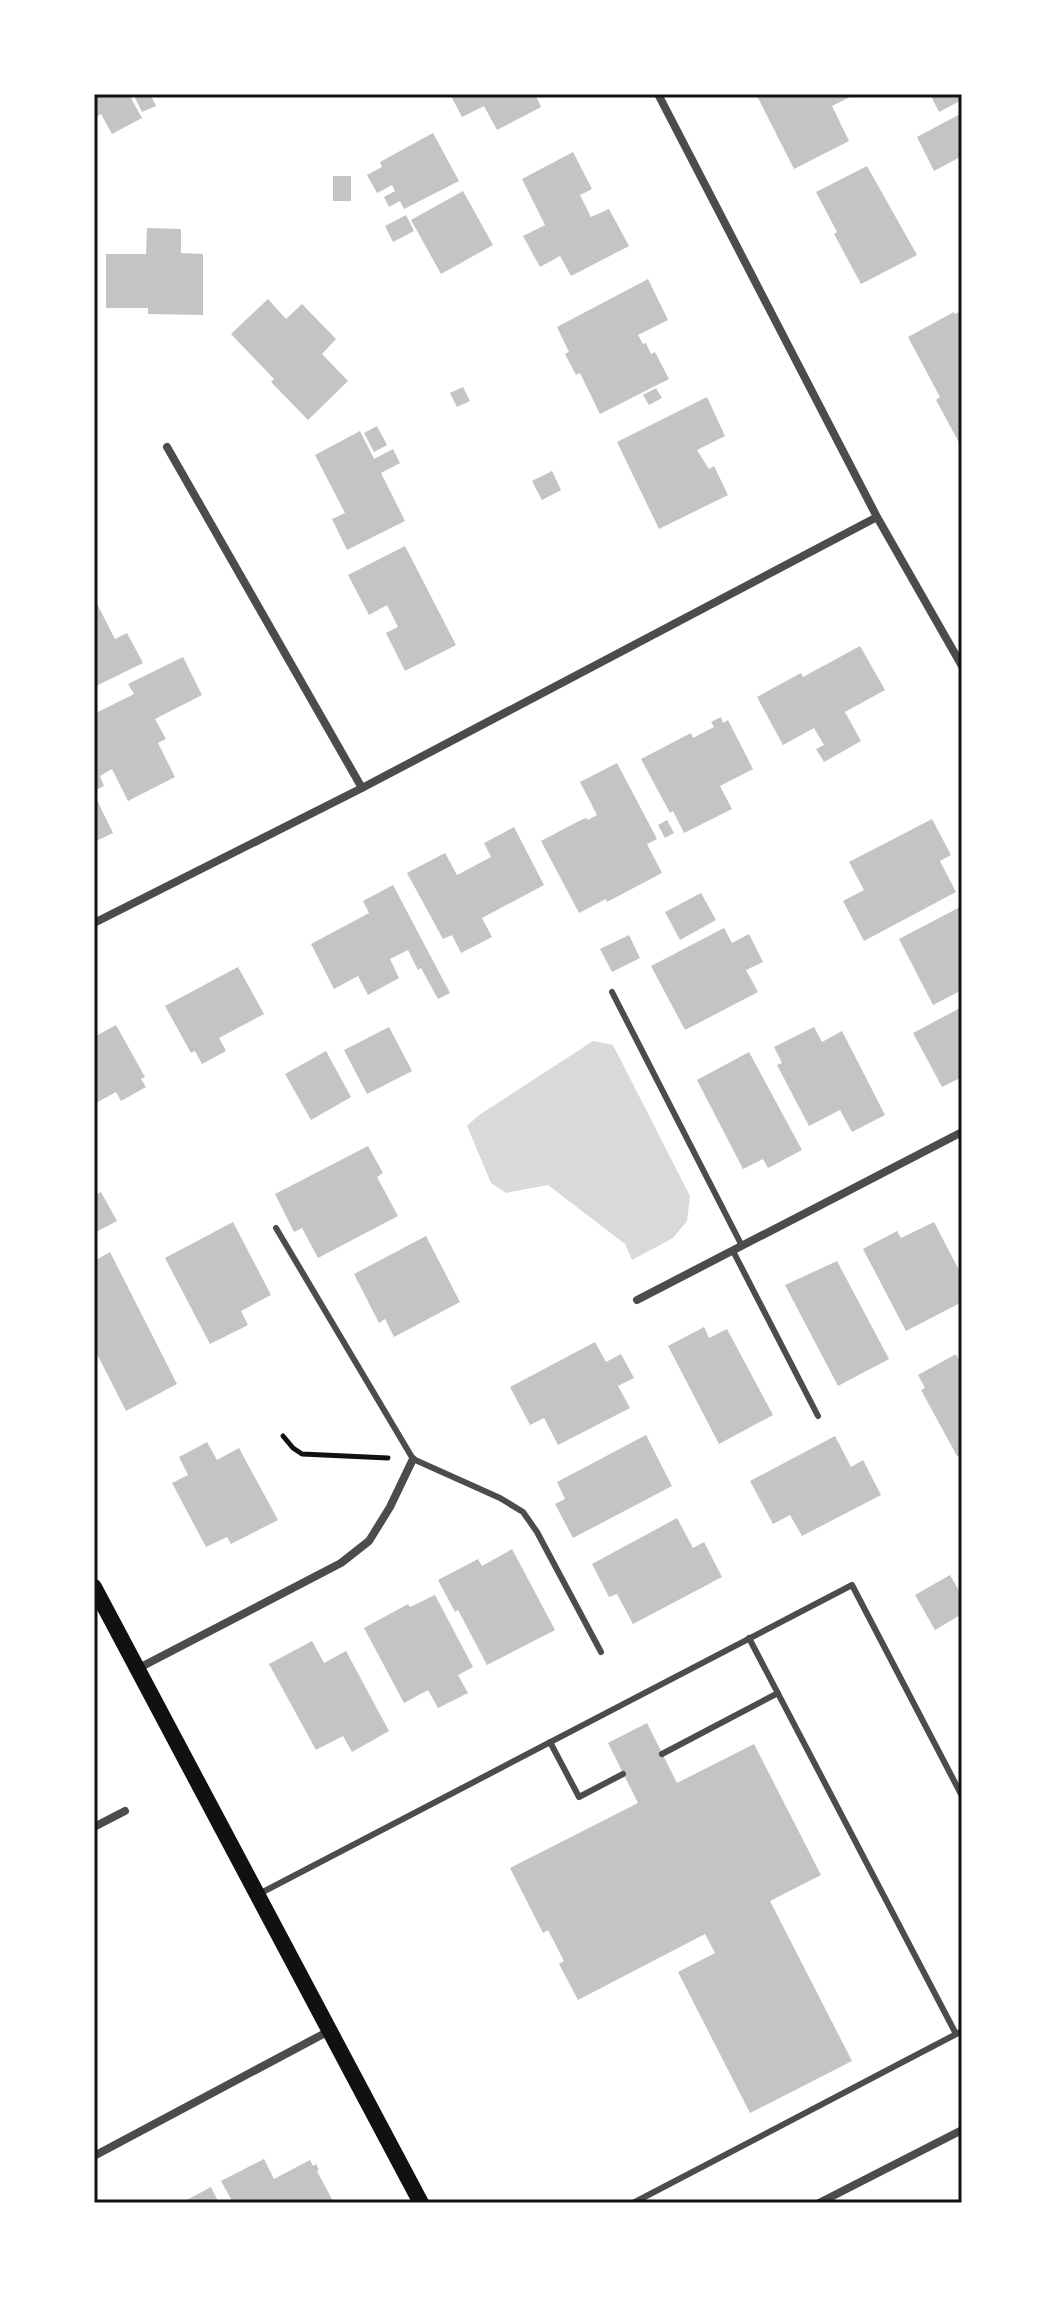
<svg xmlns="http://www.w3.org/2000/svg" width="1056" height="2297" font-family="'Open Sans',sans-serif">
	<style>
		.water { fill: #d9d9d9 }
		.building { fill: #c4c4c4 }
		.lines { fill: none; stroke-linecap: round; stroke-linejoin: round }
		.path { stroke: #111; stroke-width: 5 }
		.service { stroke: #4c4c4c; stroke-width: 6 }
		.minor { stroke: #4c4c4c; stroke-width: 8 }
		.secondary { stroke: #111; stroke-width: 16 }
		.neatline { fill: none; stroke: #111; stroke-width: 3 }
	</style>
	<rect width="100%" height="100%" fill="#fff"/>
	<!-- water -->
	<path class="water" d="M593 1041 613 1045 690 1196 687 1221 673 1238 632 1260 625 1244 548 1185 506 1193 491 1183 467 1126 479 1115Z"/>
	<!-- building -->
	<path class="building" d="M94 94H139L131 98 142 118 112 134 101 114 94 118Z
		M143 94H150L156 106 142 112 135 98Z
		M450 94H535L541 107 497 130 484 106 462 117Z
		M756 94H856L832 106 849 141 794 169Z
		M930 94H962V100L939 112Z
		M962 113V156L934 171 917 137Z
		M433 133 459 181 404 209 400 201 389 207 384 197 395 191 392 185 377 193 367 175 382 167 380 162Z
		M573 152 592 189 580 195 591 217 609 209 629 246 571 276 560 256 540 267 523 236 545 225 522 179Z
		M867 166 917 255 861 284 834 234 837 232 816 192Z
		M333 176H351V201H333Z
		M463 191 493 245 441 274 411 220Z
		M406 215 414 231 393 242 385 226Z
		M147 228 181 229V253L203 254V315L148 314V308H106V254H146Z
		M648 279 668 320 638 335 643 344 646 343 651 354 655 352 669 379 600 414 580 373 576 375 565 354 569 352 557 327Z
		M268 299 286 319 302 304 336 339 322 354 348 381 308 420 271 382 274 379 231 334Z
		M962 311V448L936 400 940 397 908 337 954 312 955 314Z
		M463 387 470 401 457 407 450 393Z
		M656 388 662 398 649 405 643 395Z
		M707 397 725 436 697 450 709 469 714 466 728 495 659 529 617 442Z
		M377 426 387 445 374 452 364 433Z
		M360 431 374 459 393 449 400 463 381 473 405 521 347 550 332 519 345 513 315 455Z
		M552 471 561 490 542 500 532 481Z
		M405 546 456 645 405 671 386 633 398 627 387 605 369 615 348 575Z
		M94 598 115 639 127 633 143 663 94 687Z
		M860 646 885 690 845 712 861 741 824 762 816 749 824 745 814 728 783 745 757 697 801 673 803 677Z
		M183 657 202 695 155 719 166 739 158 743 175 777 128 801 112 769 100 776 104 786 94 791V714L134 694 128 684Z
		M721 717 723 723 728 720 753 769 720 786 732 809 684 833 673 811 670 813 641 759 691 733 693 738 714 727 711 722Z
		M617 763 657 839 647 844 662 873 607 902 606 899 579 913 541 841 579 821 586 818 588 820 597 815 580 782Z
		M94 794 113 833 94 842Z
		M932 819 951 855 940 861 956 892 864 941 843 901 864 890 849 862Z
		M667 820 674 833 665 838 658 825Z
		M514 827 544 885 482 918 492 937 461 953 452 935 443 939 407 873 445 853 457 875 491 857 484 843Z
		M393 885 450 993 438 999 421 968 418 970 408 950 390 959 399 978 368 995 358 976 334 989 311 944 369 913 363 901Z
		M701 893 716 920 680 940 665 912Z
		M962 906V990L933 1005 899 939Z
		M724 928 732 943 749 934 763 962 746 970 758 992 685 1030 651 966Z
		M629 935 640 958 612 972 600 949Z
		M238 967 264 1014 219 1038 226 1051 202 1064 195 1051 191 1053 165 1006Z
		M962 1007V1077L942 1087 913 1033Z
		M116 1025 145 1077 141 1079 146 1087 121 1101 116 1092 94 1104V1037Z
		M389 1027 412 1071 367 1094 344 1050Z
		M814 1027 822 1042 842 1031 885 1115 852 1132 840 1110 809 1126 777 1065 782 1063 774 1047Z
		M326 1051 351 1097 311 1120 285 1074Z
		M749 1052 802 1150 768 1168 763 1159 743 1169 697 1080Z
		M368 1146 383 1173 377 1177 398 1216 318 1258 302 1228 294 1232 275 1194Z
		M101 1192 117 1221 94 1233V1196Z
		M233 1222 271 1295 241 1311 248 1325 210 1344 165 1258Z
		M934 1222 962 1276V1302L906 1331 863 1249 897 1231 901 1238Z
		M426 1236 460 1302 394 1337 385 1319 379 1323 354 1274Z
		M110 1252 177 1384 126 1411 94 1348V1261Z
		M837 1261 889 1359 838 1386 785 1285Z
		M704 1327 709 1338 727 1329 773 1415 719 1444 668 1346Z
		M595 1342 606 1362 621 1354 634 1378 618 1386 630 1408 558 1445 544 1418 530 1425 510 1387Z
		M956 1354 962 1366V1454L957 1456 921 1390 925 1388 918 1375Z
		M646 1435 672 1486 573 1538 555 1504 565 1499 557 1482Z
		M835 1436 851 1467 863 1460 881 1495 802 1536 790 1515 773 1524 750 1481Z
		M207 1442 217 1460 239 1448 278 1520 231 1544 227 1537 206 1547 172 1483 188 1475 179 1457Z
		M677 1518 693 1548 704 1542 722 1577 633 1624 617 1594 609 1597 592 1564Z
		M512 1549 555 1630 487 1665 458 1610 455 1612 438 1580 478 1559 482 1566Z
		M950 1575 962 1596V1614L935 1630 915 1595Z
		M435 1595 473 1667 458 1675 468 1693 438 1708 428 1690 404 1703 364 1628 408 1604 410 1607Z
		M312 1641 324 1663 346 1651 389 1731 352 1752 343 1736 316 1750 269 1664Z
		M647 1723 677 1783 754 1744 821 1875 770 1901 852 2061 750 2113 678 1972 715 1953 705 1934 578 2000 559 1964 564 1961 548 1930 543 1933 510 1868 638 1803 608 1743Z
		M264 2159 274 2179 310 2160 313 2166 316 2164 319 2170 317 2171 334 2203H233L221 2181Z
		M211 2187 219 2203H181Z"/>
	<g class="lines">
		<!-- path -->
		<path class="path" d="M283 1436 293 1448 302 1454 388 1458"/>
		<!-- service -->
		<path class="service" d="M612 992 742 1246
			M276 1228 413 1459 500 1498 523 1512 537 1532 601 1652
			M733 1251 818 1416
			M749 1638 956 2034
			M550 1742 579 1797 623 1774
			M662 1754 778 1693
			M257 1895 852 1585 962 1796
			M633 2203 962 2031"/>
		<!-- minor -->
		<path class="minor" d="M658 94 877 517 962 666
			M167 447 362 788
			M94 923 362 788 877 517
			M637 1300 962 1132
			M137 1669 341 1563 369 1541 390 1507 413 1459
			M94 1827 125 1811
			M94 2156 329 2031
			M819 2203 962 2130"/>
		<!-- secondary -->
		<path class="secondary" d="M94 1587 421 2203"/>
	</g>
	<!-- border -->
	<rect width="1056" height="2297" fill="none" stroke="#ffffff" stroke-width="192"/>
	<rect x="96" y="96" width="864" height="2105" class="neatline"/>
</svg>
